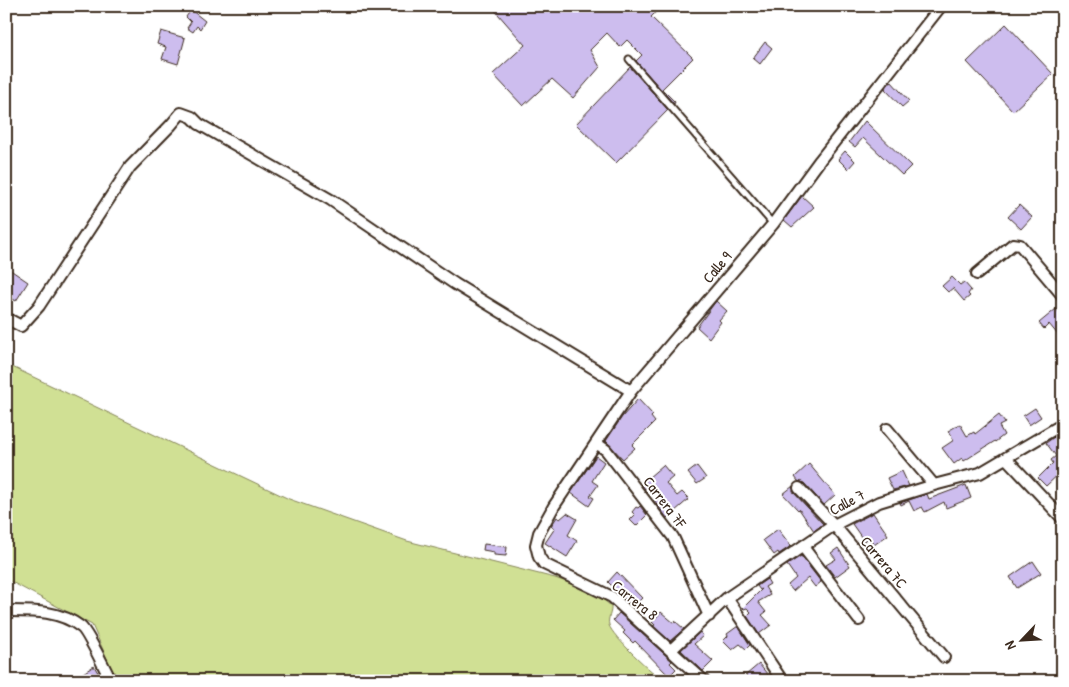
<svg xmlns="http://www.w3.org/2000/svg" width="1069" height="687" font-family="'Patrick Hand',sans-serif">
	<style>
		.green { fill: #d0e094; stroke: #868559 }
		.building { fill: #cdbdee; stroke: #3b2a1e }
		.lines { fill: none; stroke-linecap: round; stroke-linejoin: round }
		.lane-casing { stroke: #3b2a1e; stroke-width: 9 }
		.street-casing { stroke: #3b2a1e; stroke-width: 14 }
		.lane { stroke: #fff; stroke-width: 5 }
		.street { stroke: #fff; stroke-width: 10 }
		.labels { text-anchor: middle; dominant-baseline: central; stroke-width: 4; stroke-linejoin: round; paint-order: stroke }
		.street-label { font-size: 15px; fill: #3b2a1e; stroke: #fff }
	</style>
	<rect width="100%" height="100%" fill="#fff"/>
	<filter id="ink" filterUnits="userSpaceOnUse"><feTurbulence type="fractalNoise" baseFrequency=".02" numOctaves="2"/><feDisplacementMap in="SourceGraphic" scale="10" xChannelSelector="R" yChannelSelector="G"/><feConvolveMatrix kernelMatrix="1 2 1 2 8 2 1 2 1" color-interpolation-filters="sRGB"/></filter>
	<g filter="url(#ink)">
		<!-- green -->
		<path class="green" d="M6 364 289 499 407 541 555 578 593 591 611 606C612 613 607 618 609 625 612 636 653 674 664 681H117L92 625 6 579Z"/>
		<!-- building -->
		<path class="building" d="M491 6H662L651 17 693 58 662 89 675 102 674 104 636 61 642 55 627 40 620 47 607 33 590 50 600 67 573 98 552 79 523 106 493 74 525 45Z
			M191 10 205 21 200 29 197 26 193 32 187 28 191 22 186 17Z
			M1006 24 1053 74 1013 111 967 62Z
			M161 31 185 38 178 64 162 59 166 47 157 44Z
			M765 42 772 48 760 64 753 58Z
			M630 67 668 110 616 163 576 124Z
			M891 81 909 101 902 107 885 89Z
			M865 121 911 166 902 175 863 138 855 147 849 142Z
			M845 151 855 161 848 169 838 159Z
			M802 196 814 207 792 227 784 220Z
			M1019 205 1032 217 1021 229 1008 217Z
			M6 267 28 282 16 301 6 295V291L12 283 6 279Z
			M952 277 960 285 964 282 971 290 968 294 970 296 964 301 953 288 948 292 942 286Z
			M716 301 727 311 719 320 721 322 709 338 697 327Z
			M1056 309 1063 317V341L1049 324 1044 329 1039 323Z
			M638 399 653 415 651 417 655 422 632 445 635 448 623 459 606 441 622 417Z
			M1035 408 1041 417 1029 425 1023 416Z
			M999 415 1005 423 999 426 1004 435 995 442V441L964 461 962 458 954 464 942 448 954 440 948 431 960 424 967 436 974 432 975 434Z
			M1054 437 1063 448V450L1056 456 1046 443Z
			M596 456 604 462 592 481 598 485 590 496 594 498 589 506 571 493Z
			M1056 456 1063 462V470L1046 486 1038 478 1053 463 1051 460Z
			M809 464 835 495 824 505 804 483 798 481 795 477Z
			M663 465 673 477 666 483 677 496 682 492 689 499 667 518 654 500 660 495 651 484 645 489 641 484Z
			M697 466 706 478 697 484 688 473Z
			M902 471 909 486 893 490 887 478Z
			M966 485 971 498 946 508 944 502 925 512 922 507 914 511 909 501 901 505 900 503 927 494 929 499Z
			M793 486 794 493 823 524 814 531 799 509 798 510 783 494Z
			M640 506 647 515 636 526 630 520 635 515 632 512 636 507 638 508Z
			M567 513 577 519 568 535 577 541 567 557 545 543 555 528 551 526 557 517 560 519Z
			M873 513 888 535 874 545 869 538 864 541 852 524Z
			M778 529 791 546 779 554 778 552 774 555 763 540Z
			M484 544 507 547 506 556 494 555V552L483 550Z
			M838 548 850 566 835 577 826 565 836 559 831 553Z
			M801 556 821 582 815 587 808 578 793 591 788 585 796 578 787 565Z
			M1033 561 1041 573 1017 588 1010 577Z
			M617 572 642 598 633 607 608 582Z
			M767 579 770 584 765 587 770 595 758 602 766 612 762 615 771 625 759 634 747 616 751 612 747 608 744 609 743 608 762 589 760 590 757 586Z
			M661 612 674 623 675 621 684 629 670 641 653 626 655 625 652 622Z
			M619 613 672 661 670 663 676 669 669 676 635 641 633 643 623 633 625 631 613 620Z
			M738 626 750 645 746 649 740 644 732 650 723 641 728 636 727 634Z
			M700 632 703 636 694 644 713 661 703 671 681 650Z
			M759 664 773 681H751L746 675Z
			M94 666 103 681H88L83 673Z"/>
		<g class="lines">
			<defs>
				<path id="lane" d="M629 59 773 224"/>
				<path id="street" d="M977 274 1013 244 1020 245 1063 296
					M6 318 21 326 39 306 130 167 171 125 181 113 192 117 199 124 331 200 455 284 631 391
					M887 429 934 485
					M596 443 606 450 673 537 709 616
					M1006 458 1063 519
					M799 488 834 525 944 657
					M803 547 859 620
					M727 598 781 679
					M6 611C32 611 59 610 81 627 87 631 106 671 111 681
					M671 650 727 598 834 525 879 502 934 485 980 473 1063 424
					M704 681 612 597 544 564 539 557 536 545 539 533 554 506 631 391 773 224 820 160 941 6"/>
			</defs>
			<!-- lane casing -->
			<use href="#lane" class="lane-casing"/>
			<!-- street casing -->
			<use href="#street" class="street-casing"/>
			<!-- lane -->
			<use href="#lane" class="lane"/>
			<!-- street -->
			<use href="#street" class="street"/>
		</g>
	</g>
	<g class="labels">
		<!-- street labels -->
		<g class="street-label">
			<text transform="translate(717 267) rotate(-50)">Calle 9</text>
			<text transform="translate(665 502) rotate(53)">Carrera 7F</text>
			<text transform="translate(847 502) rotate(-28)">Calle 7</text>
			<text transform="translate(884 562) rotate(50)">Carrera 7C</text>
			<text transform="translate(635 600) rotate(39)">Carrera 8</text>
		</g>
	</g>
	<!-- margin -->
	<rect width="1069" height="687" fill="none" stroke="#fff" stroke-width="25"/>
	<rect x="12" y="12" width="1044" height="662" fill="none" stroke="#3b2a1e" stroke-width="2" filter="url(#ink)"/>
	<!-- north arrow -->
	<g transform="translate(1022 640) rotate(245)" stroke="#ffffff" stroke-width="4" paint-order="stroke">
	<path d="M0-4L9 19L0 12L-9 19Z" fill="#3b2a1e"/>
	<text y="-8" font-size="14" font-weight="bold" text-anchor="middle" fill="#3b2a1e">N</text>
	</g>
</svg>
